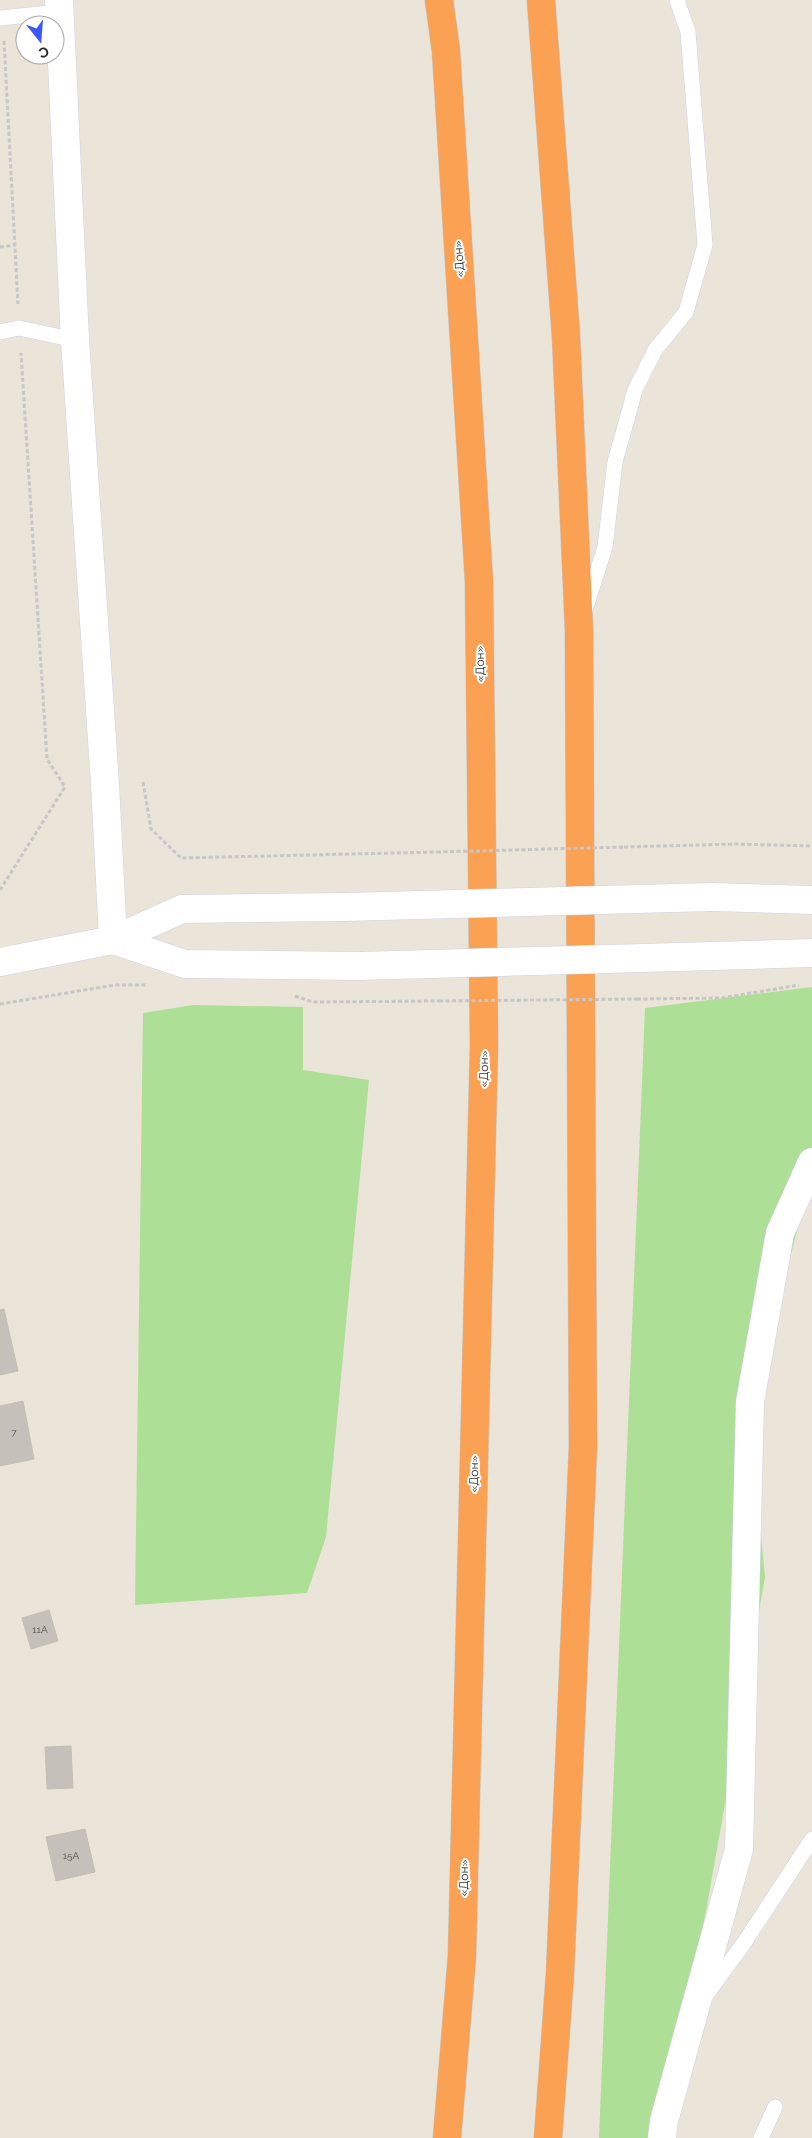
<svg xmlns="http://www.w3.org/2000/svg" width="812" height="2138" font-family="Raleway,sans-serif">
	<style>
		.green { fill: #ade096 }
		.building { fill: #c5c0b9; stroke: #c5c0b4 }
		.lines { fill: none; stroke-linecap: round; stroke-linejoin: round }
		.lane-casing { stroke: #cfd2e1; stroke-width: 16 }
		.street-casing { stroke: #cfd2e1; stroke-width: 29 }
		.secondary-casing { stroke: #cfd2e1; stroke-width: 29 }
		.highway-casing { stroke: #c7c7c7; stroke-width: 29 }
		.path { stroke: #c7c7c7; stroke-width: 3; stroke-dasharray: 4 2.5; stroke-linecap: butt }
		.lane { stroke: #fff; stroke-width: 15 }
		.street { stroke: #fff; stroke-width: 28 }
		.secondary { stroke: #fff; stroke-width: 28 }
		.highway { stroke: #fba154; stroke-width: 28 }
		.secondary-bridge-casing { stroke: #cfd2e1; stroke-width: 29; stroke-linecap: butt }
		.path-bridge { stroke: #c7c7c7; stroke-width: 3; stroke-dasharray: 4 2.5; stroke-linecap: butt }
		.secondary-bridge { stroke: #fff; stroke-width: 28 }
		.labels { text-anchor: middle; dominant-baseline: central; stroke-width: 4; stroke-linejoin: round; paint-order: stroke }
		.number-label { font-size: 10px; fill: #4f4e4c }
		.street-label { font-size: 12px; fill: #282828; stroke: #fff }
	</style>
	<rect width="100%" height="100%" fill="#eae4d9"/>
	<!-- green -->
	<path class="green" d="M812 987V1175L749 1412 765 1577 666 2138H599L645 1008Z
		M193 1005 303 1007V1070L369 1080 326 1537 307 1593 135 1605 143 1013Z"/>
	<!-- building -->
	<path class="building" d="M4 1309 18 1371 0 1375V1310Z
		M23 1401 34 1459 0 1466V1406Z
		M49 1610 58 1641 31 1649 22 1618Z
		M71 1746 73 1788 47 1789 45 1747Z
		M85 1829 95 1872 56 1881 46 1837Z"/>
	<g class="lines">
		<defs>
			<path id="lane" d="M0 18 60 12
				M0 332 19 328 75 340
				M585 610 605 547 615 462 635 390 655 350 686 312 705 245 688 32 677 0
				M706 1995 744 1943 812 1839
				M761 2138 775 2107"/>
			<path id="street" d="M662 2138 664 2121 739 1849 750 1402 780 1233 812 1162"/>
			<path id="secondary" d="M59 0 75 340 105 784 113 940
				M712 897 812 900
				M113 940 185 964 360 966
				M714 956 812 953
				M0 962 113 940 182 909 345 907"/>
			<path id="highway" d="M439 0 446 51 479 581 484 1045 462 1956 447 2138
				M541 0 566 336 579 630 583 1447 560 1974 548 2138"/>
		</defs>
		<!-- lane casing -->
		<use href="#lane" class="lane-casing"/>
		<!-- street casing -->
		<use href="#street" class="street-casing"/>
		<!-- secondary casing -->
		<use href="#secondary" class="secondary-casing"/>
		<!-- highway casing -->
		<use href="#highway" class="highway-casing"/>
		<!-- path -->
		<path class="path" d="M4 41 18 304
			M0 247 15 245
			M143 782 151 829 181 858 437 852
			M624 847 735 844 812 846
			M0 890 65 787 47 759 21 353
			M295 996 313 1002 439 1001
			M637 999 722 998 799 985
			M0 1004 115 985H148"/>
		<!-- lane -->
		<use href="#lane" class="lane"/>
		<!-- street -->
		<use href="#street" class="street"/>
		<!-- secondary -->
		<use href="#secondary" class="secondary"/>
		<!-- highway -->
		<use href="#highway" class="highway"/>
		<defs>
			<path id="secondary-bridge" d="M345 907 712 897
				M360 966 714 956"/>
		</defs>
		<!-- secondary-bridge casing -->
		<use href="#secondary-bridge" class="secondary-bridge-casing"/>
		<!-- path-bridge -->
		<path class="path-bridge" d="M437 852 624 847
			M439 1001 637 999"/>
		<!-- secondary-bridge -->
		<use href="#secondary-bridge" class="secondary-bridge"/>
	</g>
	<g class="labels">
		<!-- number labels -->
		<g class="number-label">
			<text x="14" y="1432">7</text>
			<text x="40" y="1629">11А</text>
			<text x="71" y="1855">15А</text>
		</g>
		<!-- street labels -->
		<g class="street-label">
			<text transform="translate(459 259) rotate(-94)">«Дон»</text>
			<text transform="translate(480 664) rotate(-91)">«Дон»</text>
			<text transform="translate(484 1069) rotate(-89)">«Дон»</text>
			<text transform="translate(474 1474) rotate(-89)">«Дон»</text>
			<text transform="translate(464 1878) rotate(-89)">«Дон»</text>
		</g>
	</g>
	<!-- north arrow -->
	<g transform="translate(40 40) rotate(163)"><circle r="24" fill="#ffffff" stroke="#a9a9a9"/>
	<path d="M0-4L9 19L0 12L-9 19Z" fill="#3b58f6"/>
	<text y="-8" font-size="14" font-weight="bold" text-anchor="middle" fill="#282828">С</text>
	</g>
</svg>
